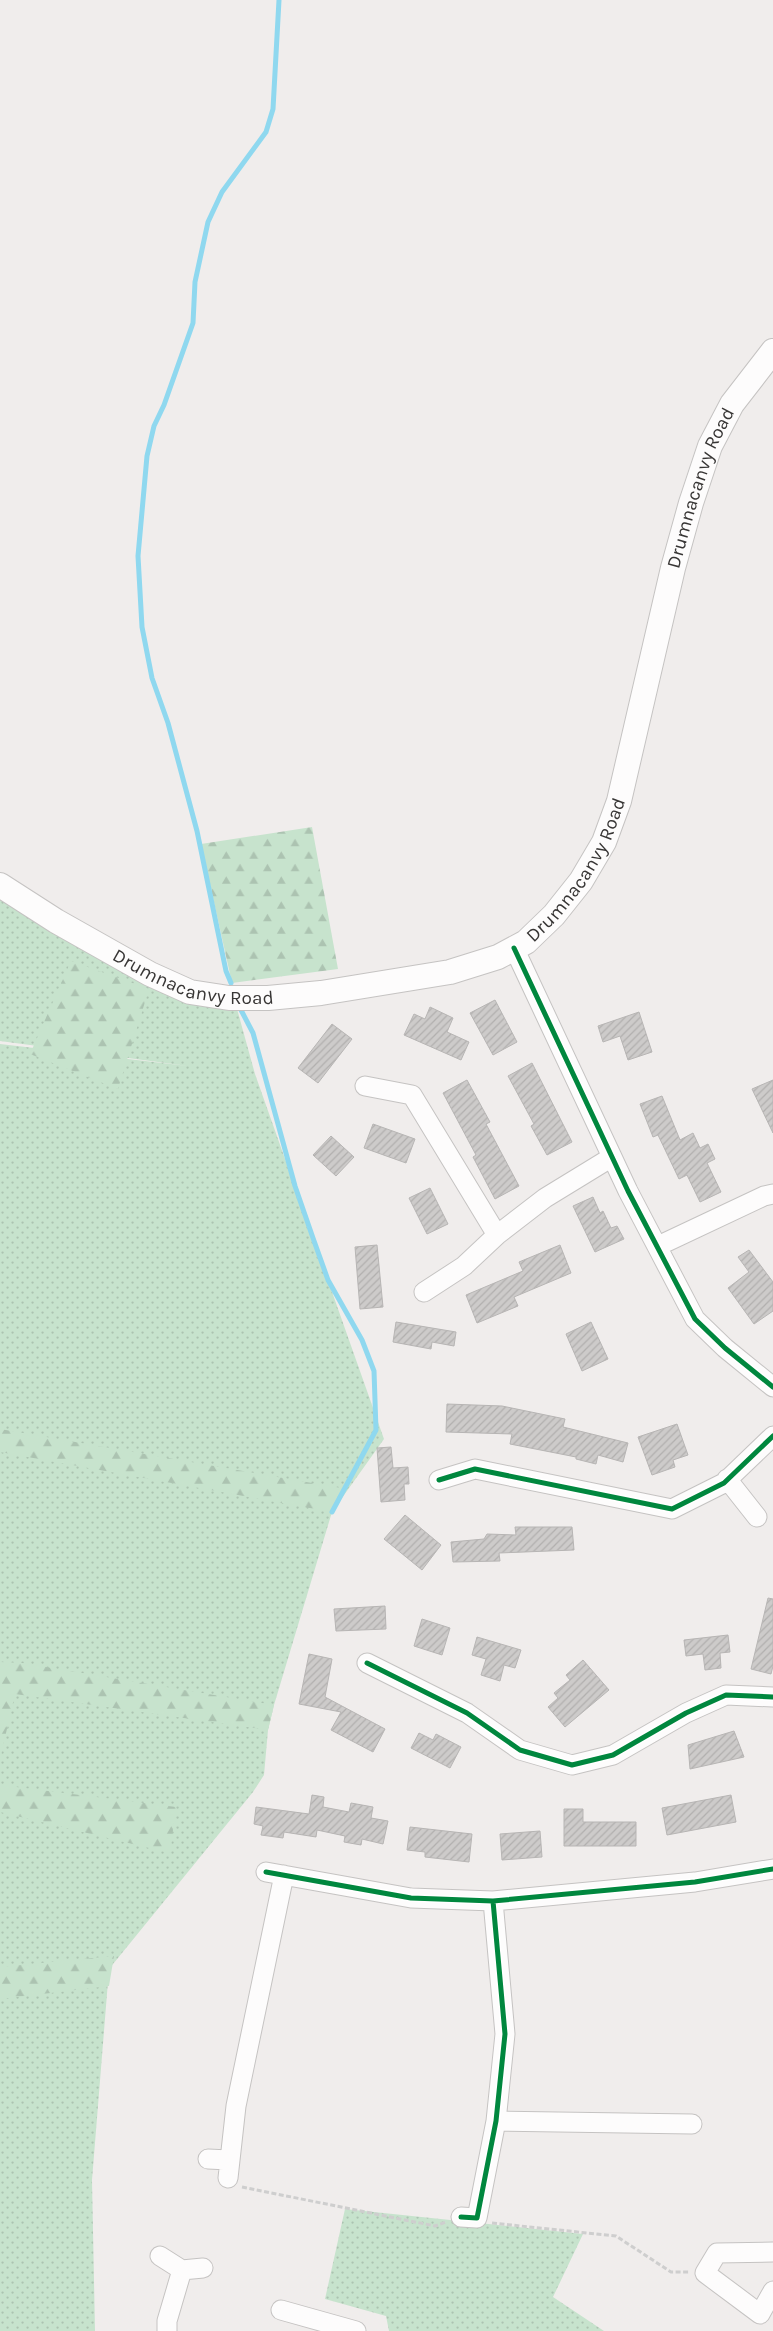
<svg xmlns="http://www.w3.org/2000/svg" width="773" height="2331" font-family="Karla,sans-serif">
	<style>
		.grass { fill: url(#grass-dots) }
		.forest { fill: url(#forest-firs) }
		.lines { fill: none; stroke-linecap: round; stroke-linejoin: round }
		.stream { stroke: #8fd8ef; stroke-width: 5 }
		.building { fill: url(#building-hatch); stroke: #b7b5b4 }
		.minor-casing { stroke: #c5c3c2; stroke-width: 21 }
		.major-casing { stroke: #c5c3c2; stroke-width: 26 }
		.path { stroke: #cecece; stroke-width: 3; stroke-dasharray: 5 2.5; stroke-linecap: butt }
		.minor { stroke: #fdfcfc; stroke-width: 19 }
		.major { stroke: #fdfcfc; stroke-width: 24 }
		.cycleway-casing { stroke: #fff; stroke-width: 8 }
		.cycleway { stroke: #00873e; stroke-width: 5 }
		.labels { text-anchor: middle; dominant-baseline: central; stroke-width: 4.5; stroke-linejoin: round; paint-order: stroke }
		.street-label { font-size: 19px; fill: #383635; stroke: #fff }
	</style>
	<defs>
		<pattern id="grass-dots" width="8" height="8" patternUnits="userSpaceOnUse" patternTransform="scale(1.25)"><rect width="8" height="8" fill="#c7e3cd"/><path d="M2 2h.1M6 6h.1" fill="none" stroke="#acc3b1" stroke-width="1.8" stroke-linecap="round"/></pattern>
		<pattern id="forest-firs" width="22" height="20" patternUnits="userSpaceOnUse" patternTransform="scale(1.25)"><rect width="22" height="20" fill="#c7e3cd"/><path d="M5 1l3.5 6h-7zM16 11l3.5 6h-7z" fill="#acc3b1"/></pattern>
		<pattern id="building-hatch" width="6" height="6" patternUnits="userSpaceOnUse" patternTransform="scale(1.25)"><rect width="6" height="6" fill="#cdcbca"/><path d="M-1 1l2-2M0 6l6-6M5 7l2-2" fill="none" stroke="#b1afae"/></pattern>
	</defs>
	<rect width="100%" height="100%" fill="#f0edec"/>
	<!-- grass -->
	<path class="grass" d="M0 895 234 998 255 1074 384 1439 332 1512 274 1705 268 1730 264 1775 253 1792 109 1969 92 2180 95 2331H0V1044L188 1066 0 1041Z
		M345 2209 583 2234 553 2297 604 2331H389L386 2316 325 2299Z"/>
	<!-- forest -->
	<path class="forest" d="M312 827 338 969 232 983 201 844Z
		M71 961 149 989 118 1089 30 1054Z
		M0 1429 341 1488 332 1512 0 1452Z
		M0 1662 22 1663 274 1705 268 1730 15 1694 0 1759Z
		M0 1785 176 1807 170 1853 0 1812Z
		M114 1956 109 1986 0 1999V1967Z"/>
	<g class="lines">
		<!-- stream -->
		<path class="stream" d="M231 983 226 971 197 831 168 723 152 678 142 627 138 556 147 456 154 426 164 405 193 323 195 282 208 222 222 192 266 132 273 109 279 0
			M241 1010 253 1033 295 1186 313 1238 328 1280 362 1340 374 1371 376 1430 332 1512"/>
	</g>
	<!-- building -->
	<path class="building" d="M495 1000 517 1042 493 1055 470 1013Z
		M430 1007 453 1018 447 1032 469 1042 461 1060 404 1035 414 1014 425 1019Z
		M639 1012 652 1052 628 1060 620 1036 603 1042 598 1026Z
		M332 1024 352 1039 318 1083 298 1068Z
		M532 1063 572 1142 547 1155 531 1126 534 1124 508 1076Z
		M467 1080 490 1122 486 1124 519 1186 495 1199 473 1157 476 1155 443 1093Z
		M773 1080V1133L752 1089Z
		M662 1096 680 1140 693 1133 700 1148 708 1144 715 1159 707 1163 721 1192 700 1202 687 1175 679 1179 658 1135 653 1137 640 1104Z
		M373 1124 415 1139 406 1163 364 1148Z
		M331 1136 354 1157 336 1176 313 1155Z
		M430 1188 448 1224 427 1234 409 1198Z
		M593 1197 600 1213 603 1211 611 1228 617 1226 624 1239 595 1252 573 1206Z
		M377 1245 383 1307 360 1309 355 1247Z
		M560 1245 571 1273 514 1297 518 1306 477 1323 466 1295 523 1271 519 1262Z
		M749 1250 773 1282V1311L754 1324 728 1288 749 1272 738 1257Z
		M396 1322 456 1332 454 1346 432 1342 431 1349 393 1342Z
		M591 1322 608 1359 582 1371 566 1334Z
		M447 1404 502 1406 565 1419 563 1427 628 1443 623 1462 598 1455 596 1464 576 1459V1457L510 1444 512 1434 446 1432Z
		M677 1424 688 1455 673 1460 675 1467 652 1475 638 1437Z
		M391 1447 393 1468 408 1467 409 1484H404L405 1500 381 1502 377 1448Z
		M405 1515 441 1545 422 1570 384 1539Z
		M515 1527H572L574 1550 499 1553 500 1561 453 1562 451 1542 484 1539 487 1534 516 1535Z
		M768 1598 773 1599V1666L771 1674 751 1669Z
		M385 1606 386 1629 336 1631 334 1609Z
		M422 1619 450 1628 442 1655 414 1646Z
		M728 1635 730 1652 720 1653 721 1668 705 1670 703 1654 686 1656 684 1640Z
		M477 1637 521 1650 515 1668 504 1665 500 1681 481 1675 486 1659 472 1655Z
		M309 1654 332 1659 325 1697 385 1729 373 1752 331 1730 341 1712 299 1704Z
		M583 1660 609 1690 565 1727 548 1707 558 1698 554 1693 570 1680 566 1675Z
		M734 1731 744 1757 690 1769 688 1745Z
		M419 1733 433 1740 436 1734 461 1747 450 1768 411 1748Z
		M312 1795 324 1797 323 1807 349 1812 351 1803 373 1807 371 1818 388 1821 383 1844 362 1839 361 1845 344 1842 345 1836 317 1830 316 1837 284 1832 283 1838 261 1835 263 1826 254 1824 256 1807 309 1814Z
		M731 1795 736 1822 667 1835 662 1808Z
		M564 1809H583V1822H636V1846H564Z
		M410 1827 472 1834 469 1862 425 1857V1852L407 1850Z
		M540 1831 542 1857 502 1860 500 1834Z"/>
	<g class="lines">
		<defs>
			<path id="minor" d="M514 948 628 1191 695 1319 725 1348 773 1387
				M365 1086 412 1095 497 1235
				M658 1246 764 1196 773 1194
				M424 1292 464 1266 497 1235 545 1198 612 1157
				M727 1479 757 1517
				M439 1480 475 1469 672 1509 724 1483 773 1436
				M367 1663 467 1713 520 1750 572 1765 613 1755 686 1713 726 1695 773 1697
				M266 1872 411 1898 493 1901 695 1882 773 1869
				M496 2121 692 2124
				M208 2159 229 2160
				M228 2178 236 2106 284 1875
				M461 2217 477 2218 496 2121 505 2034 493 1901
				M773 2252 717 2253 705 2273 760 2314 773 2291
				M160 2256 182 2270 203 2268
				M281 2310 356 2331
				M167 2331V2321L182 2270"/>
			<g id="major">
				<path id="s1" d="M0 885 56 921 150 974 190 992 229 998H268L321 993 450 972 498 957 526 942 554 915 581 881 604 842 619 801 673 568 691 503 710 446 732 404 773 351"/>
			</g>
		</defs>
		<!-- minor casing -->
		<use href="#minor" class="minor-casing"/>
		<!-- major casing -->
		<use href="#major" class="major-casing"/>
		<!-- path -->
		<path class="path" d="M242 2187 435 2226 446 2222
			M492 2223 616 2236 671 2272H690"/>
		<!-- minor -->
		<use href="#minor" class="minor"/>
		<!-- major -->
		<use href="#major" class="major"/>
		<defs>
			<path id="cycleway" d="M514 948 628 1191 695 1319 725 1348 773 1387
				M439 1480 475 1469 672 1509 724 1483 773 1436
				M367 1663 467 1713 520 1750 572 1765 613 1755 686 1713 726 1695 773 1697
				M266 1872 411 1898 493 1901 695 1882 773 1869
				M461 2217 477 2218 496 2121 505 2034 493 1901"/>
		</defs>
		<!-- cycleway casing -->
		<use href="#cycleway" class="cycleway-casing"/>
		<!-- cycleway -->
		<use href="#cycleway" class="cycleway"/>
	</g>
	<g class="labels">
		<!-- street labels -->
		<g class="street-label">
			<text stroke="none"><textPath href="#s1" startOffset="1058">Drumnacanvy Road</textPath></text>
			<text stroke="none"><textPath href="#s1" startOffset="652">Drumnacanvy Road</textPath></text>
			<text stroke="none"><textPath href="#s1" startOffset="218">Drumnacanvy Road</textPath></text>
		</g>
	</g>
</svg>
